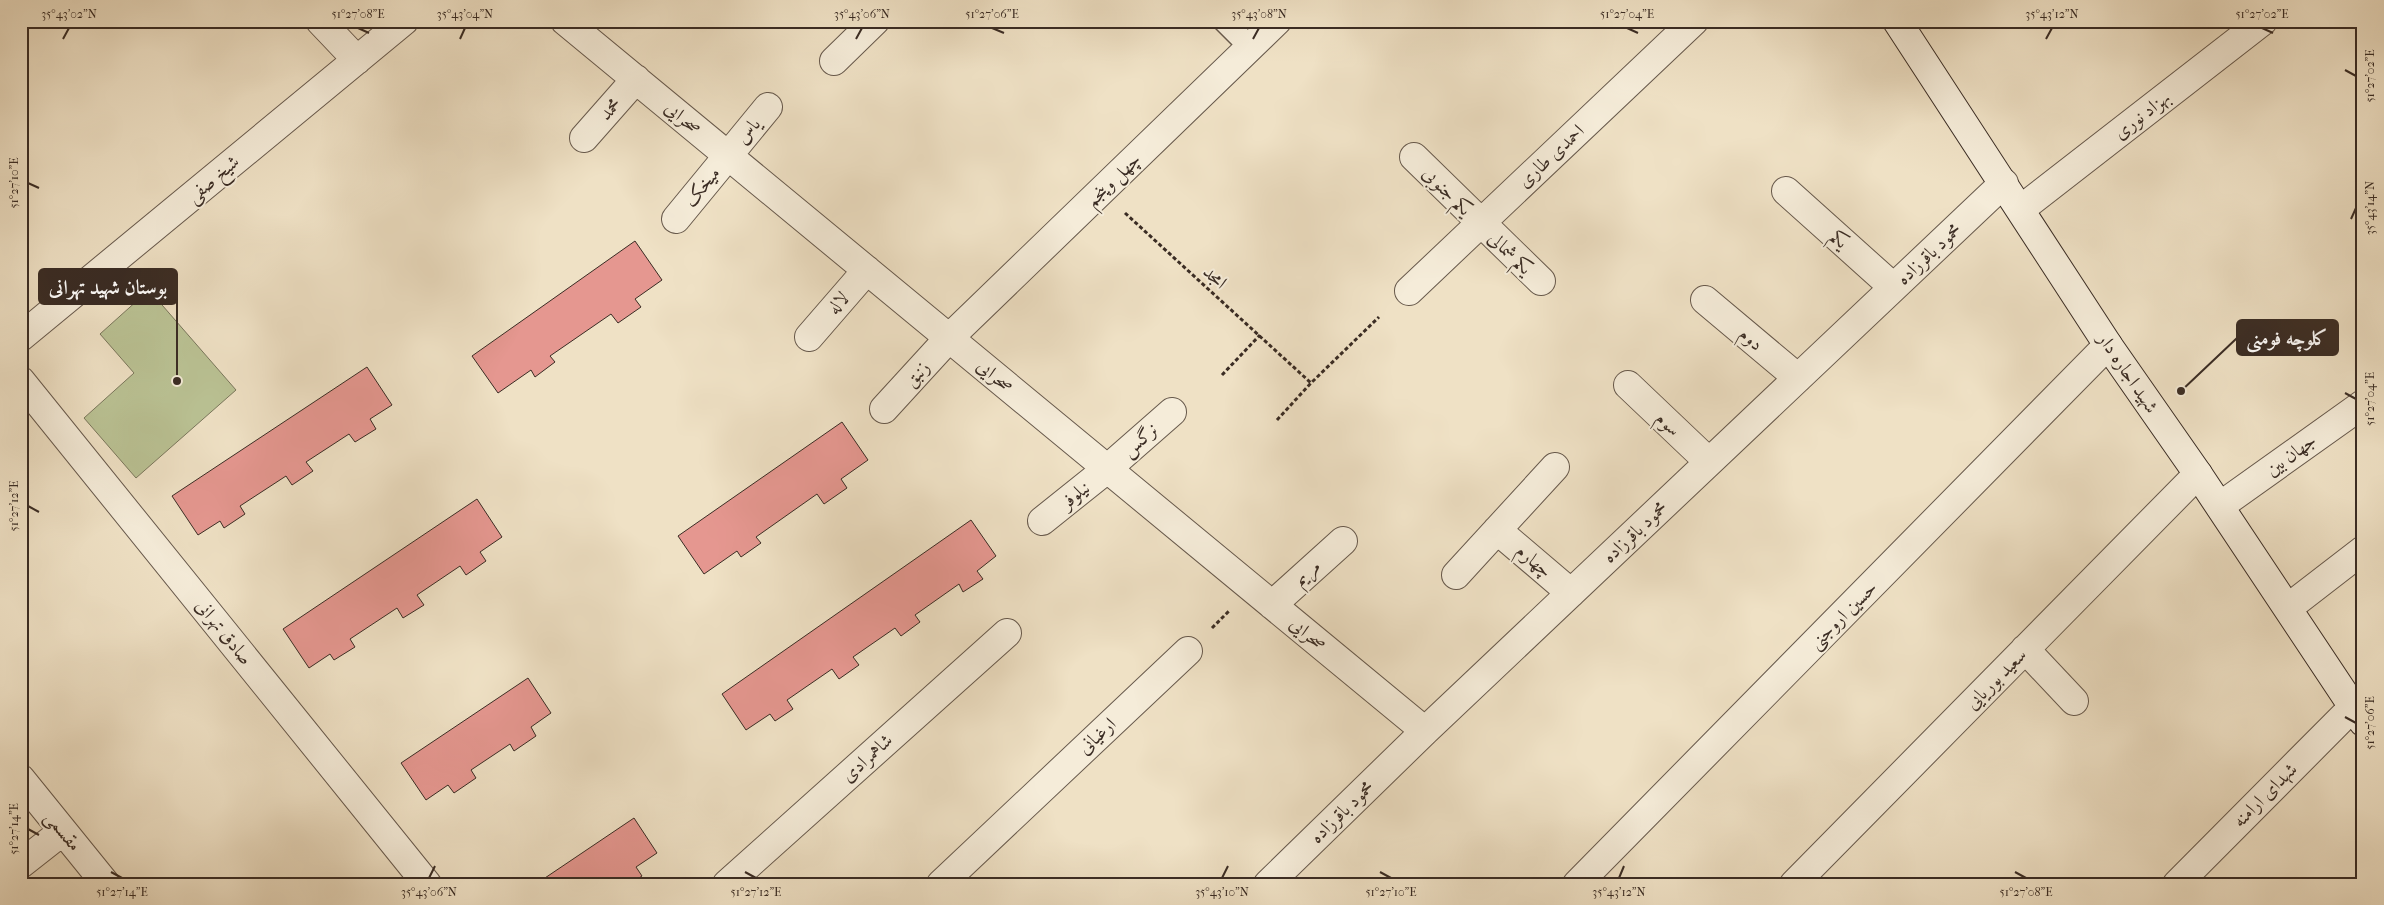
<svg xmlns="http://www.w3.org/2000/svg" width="2384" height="905" font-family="'IM FELL French Canon',Amiri,serif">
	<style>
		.green { fill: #bac294; stroke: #7a775c }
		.building { fill: #e59790; stroke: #3a2c24 }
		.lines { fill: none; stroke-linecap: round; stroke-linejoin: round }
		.service-casing { stroke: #67594c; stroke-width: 24 }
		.minor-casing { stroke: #67594c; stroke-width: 30 }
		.secondary-casing { stroke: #3a2c24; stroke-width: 30 }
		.path { stroke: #3a2c24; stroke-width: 3; stroke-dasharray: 4 2.5; stroke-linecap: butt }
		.service { stroke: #f5ecd9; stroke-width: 21 }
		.minor { stroke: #f5ecd9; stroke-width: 28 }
		.secondary { stroke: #f5ecd9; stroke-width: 28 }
		.ticks { fill: none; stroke: #3a2c24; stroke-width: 2 }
		.labels { text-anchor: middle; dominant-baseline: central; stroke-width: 4; stroke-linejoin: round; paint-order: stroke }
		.street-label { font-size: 19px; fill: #3a2c24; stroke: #f5ecd9 }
		.leader { fill: none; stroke: #3a2c24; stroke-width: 2 }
		.callout-dot { fill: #3a2c24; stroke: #f5ecd9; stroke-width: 2 }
		.callout { fill: #3a2c24; stroke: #3a2c24; stroke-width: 2 }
		.callout-label { font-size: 20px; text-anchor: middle; font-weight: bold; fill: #fff }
		.neatline { fill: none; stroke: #3a2c24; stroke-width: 2 }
		.ticks-label { font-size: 12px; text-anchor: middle; fill: #3a2c24 }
	</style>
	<rect width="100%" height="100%" fill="#efe1c5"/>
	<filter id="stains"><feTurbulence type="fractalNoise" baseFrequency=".004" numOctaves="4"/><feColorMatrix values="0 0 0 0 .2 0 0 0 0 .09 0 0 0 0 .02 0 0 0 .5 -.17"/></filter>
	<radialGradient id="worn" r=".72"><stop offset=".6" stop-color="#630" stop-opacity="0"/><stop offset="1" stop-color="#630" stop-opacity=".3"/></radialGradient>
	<!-- green -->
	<path class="green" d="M149 290 236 390 136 478 84 418 134 373 100 334Z"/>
	<!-- building -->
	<path class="building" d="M635 241 662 280 635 299 641 307 618 323 611 314 550 356 555 362 535 377 531 370 498 393 472 356Z
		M367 367 392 405 370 419 376 429 355 442 349 434 306 462 313 471 292 485 286 476 240 506 245 514 224 528 220 521 198 535 172 496Z
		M842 422 868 460 841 479 847 488 824 504 817 494 756 537 761 543 741 557 737 551 704 574 678 536Z
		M477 499 502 537 480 552 486 561 466 575 460 566 417 595 424 605 403 618 397 608 350 639 355 647 334 660 330 654 309 668 283 629Z
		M971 520 996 556 977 571 983 579 963 592 959 584 915 615 920 622 901 636 895 628 853 657 859 665 839 679 832 669 787 700 793 709 775 721 770 714 746 730 722 694Z
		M528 678 551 713 531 727 536 736 514 751 510 744 471 770 476 778 454 793 448 785 426 800 401 763Z
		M634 818 657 853 636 867 642 876 630 884H536Z"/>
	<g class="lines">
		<defs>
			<path id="service" d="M1224 21 1250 47"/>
			<path id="minor" d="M320 21 357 60
				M565 21 1425 731
				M834 61 875 21
				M584 138 636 79
				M1414 157 1541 281
				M1786 191 1893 287
				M2021 209 2263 21
				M676 219 768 107
				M1409 291 1694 21
				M1705 300 1798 378
				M21 337 404 21
				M809 337 867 270
				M21 381 427 884
				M1628 385 1709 462
				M884 409 949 338 1277 21
				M2220 506 2363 404
				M1042 521 1107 469 1172 412
				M1497 530 1571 593
				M1456 575 1555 467
				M1272 605 1343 541
				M2288 608 2363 550
				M2025 649 2074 701
				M21 779 106 884
				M21 864 63 831
				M727 884 1007 633
				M941 884 1188 651
				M1268 884 1425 731 2004 183
				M1577 884 2108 345
				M1794 884 2198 474
				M2177 884 2353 707"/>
			<path id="secondary" d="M1897 21 2108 345 2198 474 2363 722"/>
		</defs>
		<!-- service casing -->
		<use href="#service" class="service-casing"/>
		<!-- minor casing -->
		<use href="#minor" class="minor-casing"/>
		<!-- secondary casing -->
		<use href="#secondary" class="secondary-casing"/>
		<!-- path -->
		<path class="path" d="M1125 213 1311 383
			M1222 375 1260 335
			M1277 420 1311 383 1379 317
			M1212 628 1229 611"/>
		<!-- service -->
		<use href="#service" class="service"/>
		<!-- minor -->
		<use href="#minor" class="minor"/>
		<!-- secondary -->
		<use href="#secondary" class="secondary"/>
	</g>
	<!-- ticks -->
	<path class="ticks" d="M358 28 369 33M992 28 1004 33M1627 28 1638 33M2262 28 2273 33M63 39 69 28M460 39 465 28M856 39 862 28M1253 39 1259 28M2046 39 2052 28M2345 70 2356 76M28 183 39 188M2351 219 2356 208M2345 393 2356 399M28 506 39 512M2345 717 2356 723M28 829 39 835M111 872 122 878M745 872 756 878M1380 872 1391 878M2015 872 2026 878M429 878 435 866M1222 878 1228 866M1619 878 1624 866"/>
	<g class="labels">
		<!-- street labels -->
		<g class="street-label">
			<text transform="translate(610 109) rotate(-49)">محمد</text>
			<text transform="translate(2142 115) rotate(-38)">بهزاد نوری</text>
			<text transform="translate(683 118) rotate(40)">صحرایی</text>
			<text transform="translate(748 131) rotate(-50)">یاس</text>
			<text transform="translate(1551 156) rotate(-43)">احمدی طاری</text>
			<text transform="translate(213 179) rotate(-40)">شیخ صفی</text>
			<text transform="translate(1113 180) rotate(-44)">چهل وپنجم</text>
			<text transform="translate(702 187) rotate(-51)">میخک</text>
			<text transform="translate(1447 191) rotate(45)">یکم جنوبی</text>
			<text transform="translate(1839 239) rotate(42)">یکم</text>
			<text transform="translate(1510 253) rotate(44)">یکم شمالی</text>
			<text transform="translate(1929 254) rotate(-43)">محمود باقرزاده</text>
			<text transform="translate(1215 277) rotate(42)">امجد</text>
			<text transform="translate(838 303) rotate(-49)">لاله</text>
			<text transform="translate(1751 339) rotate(40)">دوم</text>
			<text transform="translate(2128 373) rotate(56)">شهید اجاره دار</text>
			<text transform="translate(917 374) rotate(-48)">زنبق</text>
			<text transform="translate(995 376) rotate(40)">صحرایی</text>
			<text transform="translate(1668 424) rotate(43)">سوم</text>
			<text transform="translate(1140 440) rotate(-41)">نرگس</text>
			<text transform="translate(2291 455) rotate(-36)">جهان‌ بین</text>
			<text transform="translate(1075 495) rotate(-39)">نیلوفر</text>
			<text transform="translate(1635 532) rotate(-43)">محمود باقرزاده</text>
			<text transform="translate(1534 561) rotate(40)">چهارم</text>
			<text transform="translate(1307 573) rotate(-42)">مریم</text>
			<text transform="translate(1843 615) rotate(-45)">حسین اروجنی</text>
			<text transform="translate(224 632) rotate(51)">صادق تهرانی</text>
			<text transform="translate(1308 634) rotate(40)">صحرایی</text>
			<text transform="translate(1996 679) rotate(-45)">سعید بوریایی</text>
			<text transform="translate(1097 736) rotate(-43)">ارغیانی</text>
			<text transform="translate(867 758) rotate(-42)">شاهمرادی</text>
			<text transform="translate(2265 795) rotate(-45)">شهدای ارامنه</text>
			<text transform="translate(1342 812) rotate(-44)">محمود باقرزاده</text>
			<text transform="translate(63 831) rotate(51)">مقسمی</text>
		</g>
	</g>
	<!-- callouts -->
	<path class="leader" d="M177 381L177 287M2181 391L2237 338"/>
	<g class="callout-dot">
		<circle cx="177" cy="381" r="5"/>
		<circle cx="2181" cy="391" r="5"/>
	</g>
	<g class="callout">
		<rect x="39" y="269" width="138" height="35" rx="5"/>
		<rect x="2237" y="320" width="101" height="35" rx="5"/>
	</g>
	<g class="callout-label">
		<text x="108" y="294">بوستان شهید تهرانی</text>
		<text x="2287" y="345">کلوچه فومنی</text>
	</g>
	<!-- margin -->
	<rect width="2384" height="905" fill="none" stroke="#efe1c5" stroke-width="55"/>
	<rect x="28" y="28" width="2328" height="850" class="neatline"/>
	<g class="ticks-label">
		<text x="69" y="18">35°43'02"N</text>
		<text x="358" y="18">51°27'08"E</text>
		<text x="465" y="18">35°43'04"N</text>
		<text x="862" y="18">35°43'06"N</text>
		<text x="992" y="18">51°27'06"E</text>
		<text x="1259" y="18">35°43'08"N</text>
		<text x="1627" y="18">51°27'04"E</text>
		<text x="2052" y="18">35°43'12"N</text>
		<text x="2262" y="18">51°27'02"E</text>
		<text transform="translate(2370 76) rotate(-90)" y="4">51°27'02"E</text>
		<text transform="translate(14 183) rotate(-90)" y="4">51°27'10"E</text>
		<text transform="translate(2370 208) rotate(-90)" y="4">35°43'14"N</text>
		<text transform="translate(2370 399) rotate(-90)" y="4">51°27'04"E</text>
		<text transform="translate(14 506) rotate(-90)" y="4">51°27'12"E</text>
		<text transform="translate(2370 723) rotate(-90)" y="4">51°27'06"E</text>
		<text transform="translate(14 829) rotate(-90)" y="4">51°27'14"E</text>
		<text x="122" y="896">51°27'14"E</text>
		<text x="429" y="896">35°43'06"N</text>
		<text x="756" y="896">51°27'12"E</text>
		<text x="1222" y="896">35°43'10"N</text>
		<text x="1391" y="896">51°27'10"E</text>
		<text x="1619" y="896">35°43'12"N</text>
		<text x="2026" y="896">51°27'08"E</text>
	</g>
	<rect width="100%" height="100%" filter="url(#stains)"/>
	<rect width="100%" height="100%" fill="url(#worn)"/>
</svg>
